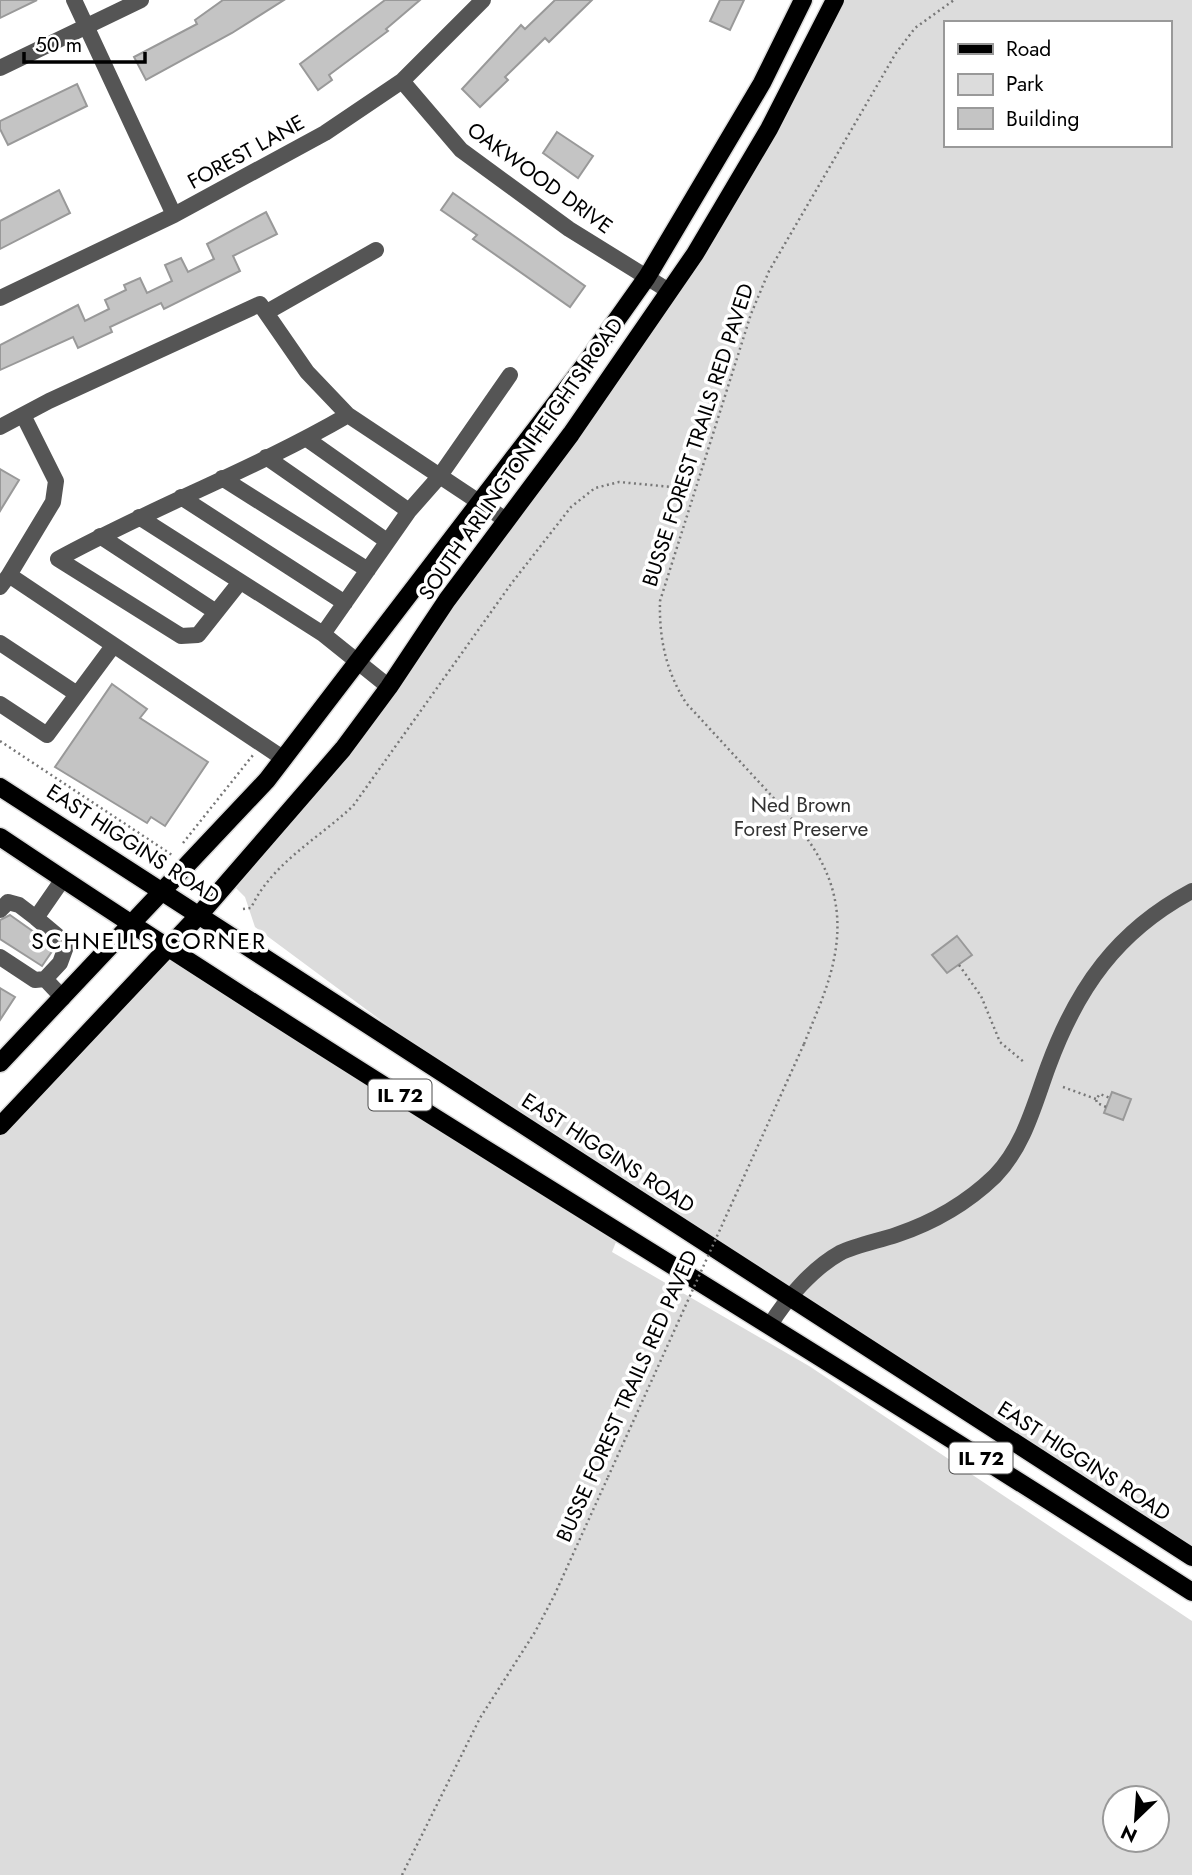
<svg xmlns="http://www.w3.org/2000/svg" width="1192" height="1875" font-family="Jost,sans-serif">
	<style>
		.green { fill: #dcdcdc; fill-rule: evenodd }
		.building { fill: #c4c4c4; stroke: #999; stroke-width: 2 }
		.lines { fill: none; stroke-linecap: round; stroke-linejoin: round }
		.major-casing { stroke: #dbdbdb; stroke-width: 21 }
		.path { stroke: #777; stroke-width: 2.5; stroke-dasharray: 2 3.5; stroke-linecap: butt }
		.minor { stroke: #555; stroke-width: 16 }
		.major { stroke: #000; stroke-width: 18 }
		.path-bridge { stroke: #777; stroke-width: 2.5; stroke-dasharray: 2 3.5; stroke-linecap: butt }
		.labels { text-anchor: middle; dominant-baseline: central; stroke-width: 7; stroke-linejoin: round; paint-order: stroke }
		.shield { fill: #fff; stroke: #4c4c4c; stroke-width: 2 }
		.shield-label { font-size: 19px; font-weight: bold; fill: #000 }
		.street-label { font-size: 21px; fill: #000; stroke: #fff }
		.park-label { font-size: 21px; fill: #333; stroke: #fff }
		.neighbourhood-label { font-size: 23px; letter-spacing: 2px; fill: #000; stroke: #fff }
	</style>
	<rect width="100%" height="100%" fill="#fff"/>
	<!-- green -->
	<path class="green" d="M835 0H1192V1557L506 1113 255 927 245 897 230 882 262 847 695 254ZM945 23H1169V145H945Z
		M169 948 620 1232 612 1252 809 1366 1192 1621V1875H0V1132ZM1115 1798H1157V1840H1115Z"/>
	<!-- building -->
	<path class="building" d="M0 0H37L0 18Z
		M223 0H284L232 33 146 80 134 57 197 24 195 20Z
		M385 0H420L386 29 388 31 329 75 332 80 318 90 300 64Z
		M555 0H592L549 42 545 38 505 77 508 80 480 107 462 89 521 25 525 29Z
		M720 0H744L730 30 710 21Z
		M77 84 87 106 8 145 0 129V121Z
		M557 132 593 156 578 178 543 153Z
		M59 190 70 213 0 249V221Z
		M453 193 585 286 570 307 473 239 477 235 441 210Z
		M266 212 277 234 233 256 240 271 164 309 161 303 110 327 112 332 78 348 73 337 0 370V345L78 305 85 321 109 309 105 300 126 290 124 285 140 278 147 293 172 281 165 265 181 258 188 272 214 259 207 244Z
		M0 469 19 480 0 511Z
		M112 684 147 709 140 718 208 762 165 826 151 817 147 823 55 767Z
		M10 915 55 947 42 966 0 939V920Z
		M957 936 972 955 947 973 932 955Z
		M0 988 15 997 0 1020Z
		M1112 1092 1131 1099 1123 1120 1104 1113Z"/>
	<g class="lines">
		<defs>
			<path id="major" d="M0 787 1192 1557
				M0 837C391 1099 797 1337 1192 1592
				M0 1063 267 780 584 366 647 277 762 83 803 0
				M0 1126 200 914 343 749 389 687 447 600 571 434 695 254 769 129 835 0"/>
		</defs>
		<!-- major casing -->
		<use href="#major" class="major-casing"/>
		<!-- path -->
		<path class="path" d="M0 741 172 855
			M183 843 253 755
			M243 909 251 908C272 863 318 839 353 806L511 584 571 507 595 488 619 482 694 489
			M959 965 981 996 1000 1042 1025 1063
			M804 1044C815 1016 828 989 834 959 850 880 808 835 758 781 734 755 710 729 686 703 666 671 659 639 660 601L751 314 769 271 896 53 915 28 954 0
			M1063 1087 1096 1099
			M1106 1107 1097 1103 1096 1099 1100 1094 1110 1098
			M402 1875 480 1718 535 1632 554 1596 608 1477"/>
		<!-- minor -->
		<path class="minor" d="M74 0 174 215
			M0 68 141 0
			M402 81 461 150 569 229 669 291
			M0 298 174 215 325 133 402 81 483 0
			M267 312 376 250
			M0 427 49 401 260 304 307 372 348 415 506 520
			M307 439 409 511
			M266 457 387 541
			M222 478 368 570
			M181 497 345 603
			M139 517 323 634 389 687
			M100 536 216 612
			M9 575 53 502 56 481 23 415
			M240 582 198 635 181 636 58 559C153 507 255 469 348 415
			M0 587 9 575 284 759
			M323 634 409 511 439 477 510 375
			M0 643 77 694
			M0 704 47 735 113 646
			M0 910 8 902 19 905 36 918
			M0 957 35 980 45 979
			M63 998 45 979 60 963 67 944 36 918 63 879
			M770 1325C786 1299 813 1268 840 1253 856 1245 878 1241 896 1235 932 1223 967 1203 995 1176 1024 1146 1034 1105 1048 1067 1077 988 1117 931 1192 891"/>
		<!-- major -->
		<use href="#major" class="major"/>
		<!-- path-bridge -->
		<path class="path-bridge" d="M608 1477 804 1044"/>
	</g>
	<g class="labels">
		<!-- shield labels -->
		<g class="shield">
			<rect x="368.5" y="1079.5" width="63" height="31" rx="5"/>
			<rect x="949.5" y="1442.5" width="63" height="31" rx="5"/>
		</g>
		<g class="shield-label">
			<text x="400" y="1095">IL 72</text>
			<text x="981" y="1458">IL 72</text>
		</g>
		<!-- street labels -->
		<g class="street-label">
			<text transform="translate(246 152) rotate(-29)">FOREST LANE</text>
			<text transform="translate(540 178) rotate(36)">OAKWOOD DRIVE</text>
			<text transform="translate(698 435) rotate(-72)">BUSSE FOREST TRAILS RED PAVED</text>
			<text transform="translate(521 459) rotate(-55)">SOUTH ARLINGTON HEIGHTS ROAD</text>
			<text transform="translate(133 844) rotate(33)">EAST HIGGINS ROAD</text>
			<text transform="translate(608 1153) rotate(33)">EAST HIGGINS ROAD</text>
			<text transform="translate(627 1396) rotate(-66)">BUSSE FOREST TRAILS RED PAVED</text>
			<text transform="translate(1084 1461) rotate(33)">EAST HIGGINS ROAD</text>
		</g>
		<!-- park labels -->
		<g class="park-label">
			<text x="801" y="805">Ned Brown<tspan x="801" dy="24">Forest Preserve</tspan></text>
		</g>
		<!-- neighbourhood labels -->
		<g class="neighbourhood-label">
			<text x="149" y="941">SCHNELLS CORNER</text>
		</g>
	</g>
	<!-- legend -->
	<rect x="944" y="21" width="228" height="126" fill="#ffffff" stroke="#999999" stroke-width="2"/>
	<rect x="958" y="44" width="35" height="10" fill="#000000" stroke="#999999" stroke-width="2"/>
	<text x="1006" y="56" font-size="21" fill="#000000">Road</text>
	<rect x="958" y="74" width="35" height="21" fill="#dcdcdc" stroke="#999999" stroke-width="2"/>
	<text x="1006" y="91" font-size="21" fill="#000000">Park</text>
	<rect x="958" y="108" width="35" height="21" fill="#c4c4c4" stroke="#999999" stroke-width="2"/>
	<text x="1006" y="126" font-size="21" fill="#000000">Building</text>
	<!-- north arrow -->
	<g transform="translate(1136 1819) rotate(205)"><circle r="33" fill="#ffffff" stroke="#999999" stroke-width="2"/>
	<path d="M0-5L12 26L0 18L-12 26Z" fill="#000000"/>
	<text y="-10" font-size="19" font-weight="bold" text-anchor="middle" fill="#000000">N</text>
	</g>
	<!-- scale -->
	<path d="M24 52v10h121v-10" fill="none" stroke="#000000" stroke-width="3.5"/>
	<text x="35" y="52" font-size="21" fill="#000000" stroke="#ffffff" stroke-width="5" paint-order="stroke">50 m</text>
</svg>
